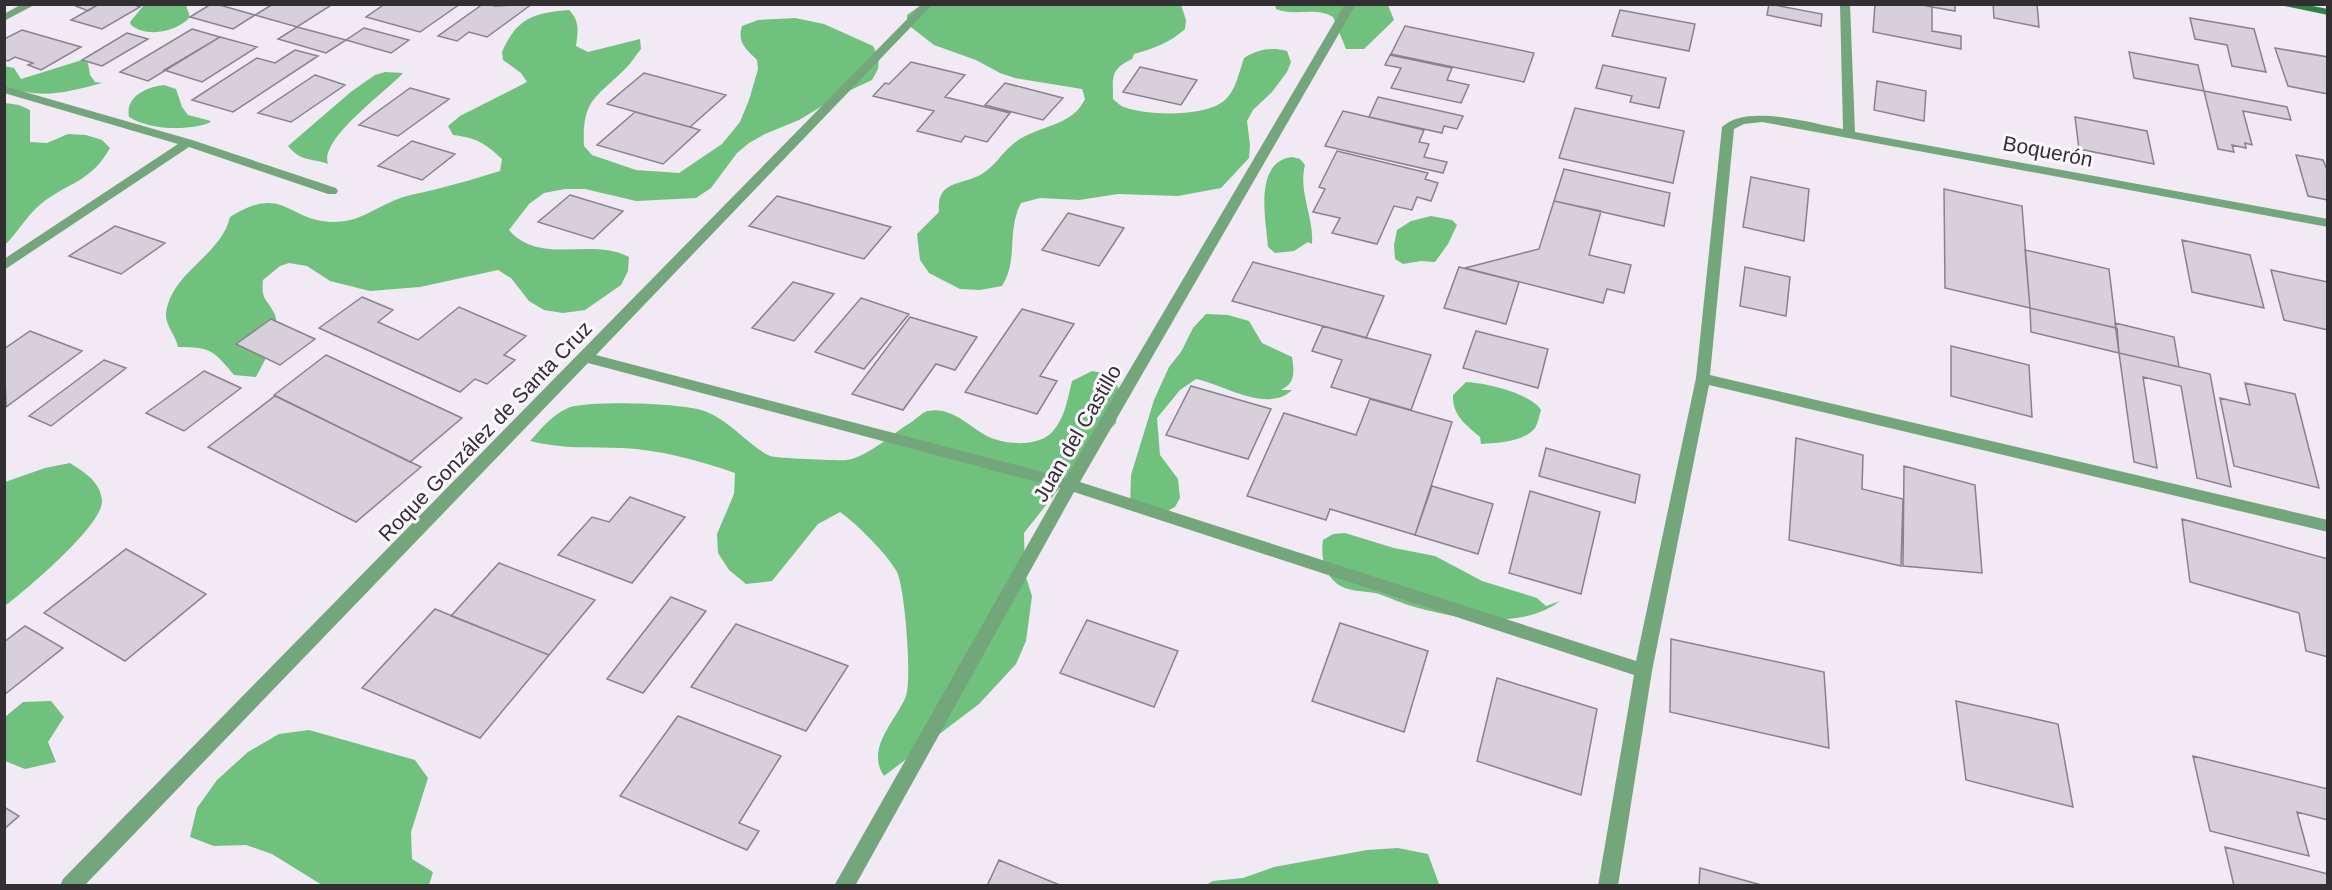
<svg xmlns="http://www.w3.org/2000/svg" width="2332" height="890" font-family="Arial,sans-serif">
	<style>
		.forest { fill: #70c07e }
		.building { fill: #d7cfda; stroke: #89828c; stroke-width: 1.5 }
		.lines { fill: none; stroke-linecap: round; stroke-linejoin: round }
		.street { fill: #74a67b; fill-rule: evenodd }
		.secondary { fill: #308243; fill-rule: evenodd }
		.labels { text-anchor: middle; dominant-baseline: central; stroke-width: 6; stroke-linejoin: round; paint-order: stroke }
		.street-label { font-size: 21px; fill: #322f33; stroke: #fcf7fe }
	</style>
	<rect width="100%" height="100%" fill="#f1e9f3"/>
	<!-- forest -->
	<path class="forest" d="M144 5H186L190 17C177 32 147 38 131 25L130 22Z
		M921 5H1181L1186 20 1185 29C1171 42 1153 49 1134 54L1132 59C1110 70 1113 76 1113 99 1117 102 1120 106 1124 107 1148 116 1204 117 1224 101 1236 91 1239 72 1244 58 1259 49 1270 47 1287 51L1291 62 1287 72 1272 92 1253 110 1247 121 1250 145 1249 158 1221 188 1178 196 1118 194 1079 200 1040 198 1021 203C1006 232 1019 258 1002 286L980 290 960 289 929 273 920 260 917 234 939 212C936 180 961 186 982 174 995 166 1001 154 1012 145 1034 125 1072 128 1085 99L1082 89 1015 78 1000 73 976 60 934 45 907 24V15Z
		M1275 5H1388L1394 20 1364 49H1346L1333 17C1315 6 1295 17 1276 9Z
		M569 10C580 21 578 31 576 46L588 52 640 39 641 49C635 56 630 65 623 71 594 99 582 101 584 146L592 155 636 170 679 173 722 144 740 122 749 100 758 69 757 60C746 49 737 43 742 26L758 20 795 18 824 24 873 46 879 58 878 69 872 80 842 94 799 120 765 134 749 143 737 153 711 188 696 198 636 201 585 189H565L544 193 529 204 509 230C540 266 591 237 629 257L628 271 621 285 585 310 563 313 544 310 529 301 511 278 498 270 420 287 370 291 330 281 307 266 289 263 280 266 263 280C261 302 267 297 275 315 281 331 264 363 256 377L234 375C213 350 211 347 178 347 176 335 165 326 166 313 172 271 221 256 230 217 285 183 287 222 334 222 358 222 372 210 393 201 405 195 421 193 433 190 456 184 478 178 500 171L502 159C485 143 477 138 453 135L448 126 460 116 527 82 521 73 503 60 502 52C517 18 533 13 569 10Z
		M82 60 88 63 90 75 95 82 102 83C64 93 43 99 5 87L4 66 14 68 21 79Z
		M385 72 403 73C387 91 319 139 328 164 310 157 302 163 288 146L352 91 375 75Z
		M164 85 176 89 182 107 188 115 211 121 209 123C186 131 150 130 129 117 125 96 147 87 164 85Z
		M5 103 19 105 30 110V142L47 143 68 134 86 135 102 140 110 148C91 182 69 182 42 203 27 215 18 232 5 245Z
		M1292 157 1300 159 1305 165C1298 192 1314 216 1312 244L1308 242 1294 251 1275 253 1268 247C1266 220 1253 162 1292 157Z
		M1431 216 1452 220 1457 225 1448 244 1435 262 1421 261 1403 264 1395 259 1394 245 1397 230 1411 221Z
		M1206 314 1228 315 1249 321 1262 343 1292 357C1294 371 1296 383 1281 390H1292C1267 414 1223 384 1196 379L1180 390 1157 418 1160 455 1178 479 1180 498 1175 507 1164 513 1130 507 1131 475 1154 400 1169 367 1181 352 1193 328Z
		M1092 371 1113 375 1119 390 1116 423 1088 452 1024 533 1025 574 1032 596 1026 641 1016 664 979 704 884 776C865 748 896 721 906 696 912 679 905 589 897 572 889 556 855 522 840 512L818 524 772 581 746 584 729 570 718 553 717 534 734 494 735 473C698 460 661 450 622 448 591 447 560 449 530 441 541 429 553 414 568 408 589 400 687 403 707 412 731 422 748 445 770 456 774 458 840 461 847 460 868 457 893 433 913 421 917 418 923 412 928 411 950 406 968 425 985 435 1003 445 1039 448 1053 431 1065 418 1068 397 1072 381Z
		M1466 382C1486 383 1530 393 1541 410 1539 416 1538 423 1535 428 1524 442 1497 443 1481 444L1480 437C1466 425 1452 415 1453 395Z
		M70 463C84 472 101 482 102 501 103 525 25 591 5 606V482L45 468Z
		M1345 533 1394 548 1435 556 1482 581 1537 598 1546 606 1560 601C1519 632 1450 618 1405 604 1396 601 1388 597 1379 594 1364 590 1347 593 1335 582 1323 572 1321 554 1323 540L1333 534Z
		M51 701 64 717 48 742 56 762 25 769 5 761V717L23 702Z
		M309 730 415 760 428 778 411 832 412 859 433 872 429 885H322L272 854 246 845 214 846 190 837 197 808 217 780 248 752 279 734Z
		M1398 848 1428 854 1439 884 1436 886 1206 885 1213 881 1243 878 1274 867 1367 850Z"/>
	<!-- building -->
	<path class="building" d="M71 4H99L88 11Z
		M99 4H132L140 7 102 29 71 20Z
		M211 4H216L255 15 233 29 190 17Z
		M273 4H333L297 27 255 15Z
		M385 4H460L420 32 366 17Z
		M483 4 496 6 532 4 487 37 469 32 457 41 438 36Z
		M1769 4 1822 14 1821 26 1767 15Z
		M1875 4H1919L1932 7V31L1961 36V49L1873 32Z
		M1919 4H1955V11L1932 7Z
		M1993 4H2037L2039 27 1994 18Z
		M1620 10 1695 24 1689 51 1612 36Z
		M2190 18 2254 29 2266 72 2232 66 2227 45 2195 39Z
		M1405 26 1534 53 1524 82 1391 54Z
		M297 27 346 40 326 53 278 39Z
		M364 28 409 40 391 53 346 40Z
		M192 29 220 37 148 81 120 72Z
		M22 30 81 47 41 70 28 65 33 63 15 57 8 61 4 60V39Z
		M127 33 148 39 102 66 82 60Z
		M220 37 257 47 202 82 164 70Z
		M2275 48 2328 57V94L2288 86Z
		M295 50 318 56 233 112 192 100 257 58 275 63Z
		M2129 52 2198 65 2204 91 2134 78Z
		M1390 55 1452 68 1447 80 1469 85 1461 103 1391 88 1401 68 1385 65Z
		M911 62 965 75 945 97 1010 113 987 142 965 136 961 142 917 131 934 111 873 96 885 83 889 84Z
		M1603 65 1666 78 1659 108 1630 102 1632 96 1596 88Z
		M1140 67 1197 80 1181 105 1123 92Z
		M644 73 726 95 690 127 607 104Z
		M315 75 345 85 291 122 258 113Z
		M1877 81 1926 91 1924 121 1874 110Z
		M1005 83 1063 98 1043 120 985 105Z
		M410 88 449 99 398 136 359 125Z
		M2204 91 2287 107 2291 120 2243 111 2252 145 2245 143 2246 148 2232 145 2234 152 2218 149Z
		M1378 97 1463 116 1457 129 1444 126 1442 133 1369 117Z
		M1575 108 1684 131 1673 183 1559 158Z
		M1343 111 1424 130 1419 142 1429 144 1424 157 1447 162 1443 173 1325 146Z
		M635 112 690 127 700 130 663 164 597 145Z
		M2075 117 2147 131 2154 164 2079 149Z
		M412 141 455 154 422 180 378 166Z
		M1337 151 1428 173 1425 179 1438 183 1431 201 1417 197 1412 210 1394 206 1377 244 1332 233 1340 218 1313 212 1325 189 1319 187Z
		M2296 155 2323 160 2328 172V200L2308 196Z
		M1564 169 1670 193 1664 226 1554 201Z
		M1751 177 1809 189 1804 241 1743 227Z
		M1944 189 2022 206 2030 308 1945 288Z
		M570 195 623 211 593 239 538 222Z
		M777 196 891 227 864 259 749 226Z
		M1554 201 1601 211 1589 255 1631 265 1624 293 1607 289 1603 303 1465 268 1539 249Z
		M1068 213 1124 228 1099 266 1042 250Z
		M115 226 165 243 121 274 69 256Z
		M2182 240 2250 255 2264 308 2192 292Z
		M2025 250 2109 269 2116 328 2030 308Z
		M1253 262 1384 296 1366 338 1232 301Z
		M1459 267 1519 282 1506 324 1444 308Z
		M1745 267 1790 277 1786 316 1740 306Z
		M2271 270 2328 282V330L2284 320Z
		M793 282 834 294 794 341 752 328Z
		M362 297 393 310 378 322 418 340 459 307 526 336 504 355 515 360 487 384 475 379 460 392 319 328Z
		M861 298 909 314 864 369 815 352Z
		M2030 308 2117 328 2119 353 2031 332Z
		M1022 309 1074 324 1040 376 1057 381 1037 414 965 392Z
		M910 317 977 337 955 370 936 364 903 410 852 394Z
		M271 319 315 339 280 365 236 344Z
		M2115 323 2174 337 2179 367 2119 353Z
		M1323 326 1431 355 1411 410 1331 387 1342 360 1312 351Z
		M30 331 82 351 6 407 4 349Z
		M1476 331 1548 349 1538 388 1463 368Z
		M1951 346 2029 365 2032 417 1951 396Z
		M2119 353 2210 374 2231 487 2197 478 2181 386 2143 377 2157 468 2134 462Z
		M326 355 462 418 410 462 274 395Z
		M104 360 126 368 51 426 29 416Z
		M204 371 241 388 184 431 146 413Z
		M2245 383 2295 394 2319 488 2234 466 2220 398 2250 405Z
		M1191 386 1271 409 1248 459 1166 435Z
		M275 396 421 467 356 522 208 447Z
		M1370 399 1452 422 1415 535 1330 509 1326 520 1247 496 1284 413 1356 435Z
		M1796 438 1863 455 1862 489 1903 499 1901 566 1789 540Z
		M1546 448 1640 475 1635 503 1539 476Z
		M1904 466 1975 485 1982 573 1903 566Z
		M1432 486 1493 504 1478 554 1415 535Z
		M1530 491 1600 512 1581 594 1509 573Z
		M630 497 685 517 632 583 558 555 592 517 609 522Z
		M2182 519 2328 559V657L2306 651 2299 613 2190 582Z
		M126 549 206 594 125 661 44 613Z
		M499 563 595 600 549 655 451 616Z
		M671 597 706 611 643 693 607 679Z
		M435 609 549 655 480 738 362 688Z
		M1087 620 1178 651 1154 707 1060 673Z
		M1340 623 1428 651 1404 732 1312 701Z
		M736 624 848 666 806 731 691 687Z
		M25 626 63 648 4 695V642Z
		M1671 639 1824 672 1829 748 1670 712Z
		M1497 678 1597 709 1581 795 1477 761Z
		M1956 701 2058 724 2073 807 1966 780Z
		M678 716 781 756 739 823 759 831 747 850 620 796Z
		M2193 756 2328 789V820L2297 812 2309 856 2210 831Z
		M4 807 19 816 4 829Z
		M2225 847 2328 874V886H2234Z
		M999 860 1062 886H987Z
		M1700 868 1765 886H1699Z"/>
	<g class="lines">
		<!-- street -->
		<path class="street" d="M22 4H36L4 21V14Z
			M922 4H933L596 355 1066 478 1345 4H1356L1080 482 1636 661 1696 378 1722 127C1747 103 1812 124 1843 129L1840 4H1850L1855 132 2328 219V227L1762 122 1744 124 1734 129 1710 375 2328 520V532L1709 385 1652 671 1618 886H1598L1634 675 1074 492 855 886H834L1060 488 588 363 84 886H60L63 879Z
			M4 86 192 140 336 188 338 191 336 194H328L189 147 4 270V259L178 144 4 93Z"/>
		<!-- secondary -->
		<path class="secondary" d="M2275 4H2302L2328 9V15Z"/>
	</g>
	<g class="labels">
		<!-- street labels -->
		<g class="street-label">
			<text transform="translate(2048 151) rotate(11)">Boquerón</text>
			<text transform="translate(485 431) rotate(-46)">Roque González de Santa Cruz</text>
			<text transform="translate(1077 433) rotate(-60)">Juan del Castillo</text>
		</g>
	</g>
	<!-- border -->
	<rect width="2332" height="890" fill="none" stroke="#322f33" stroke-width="12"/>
</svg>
